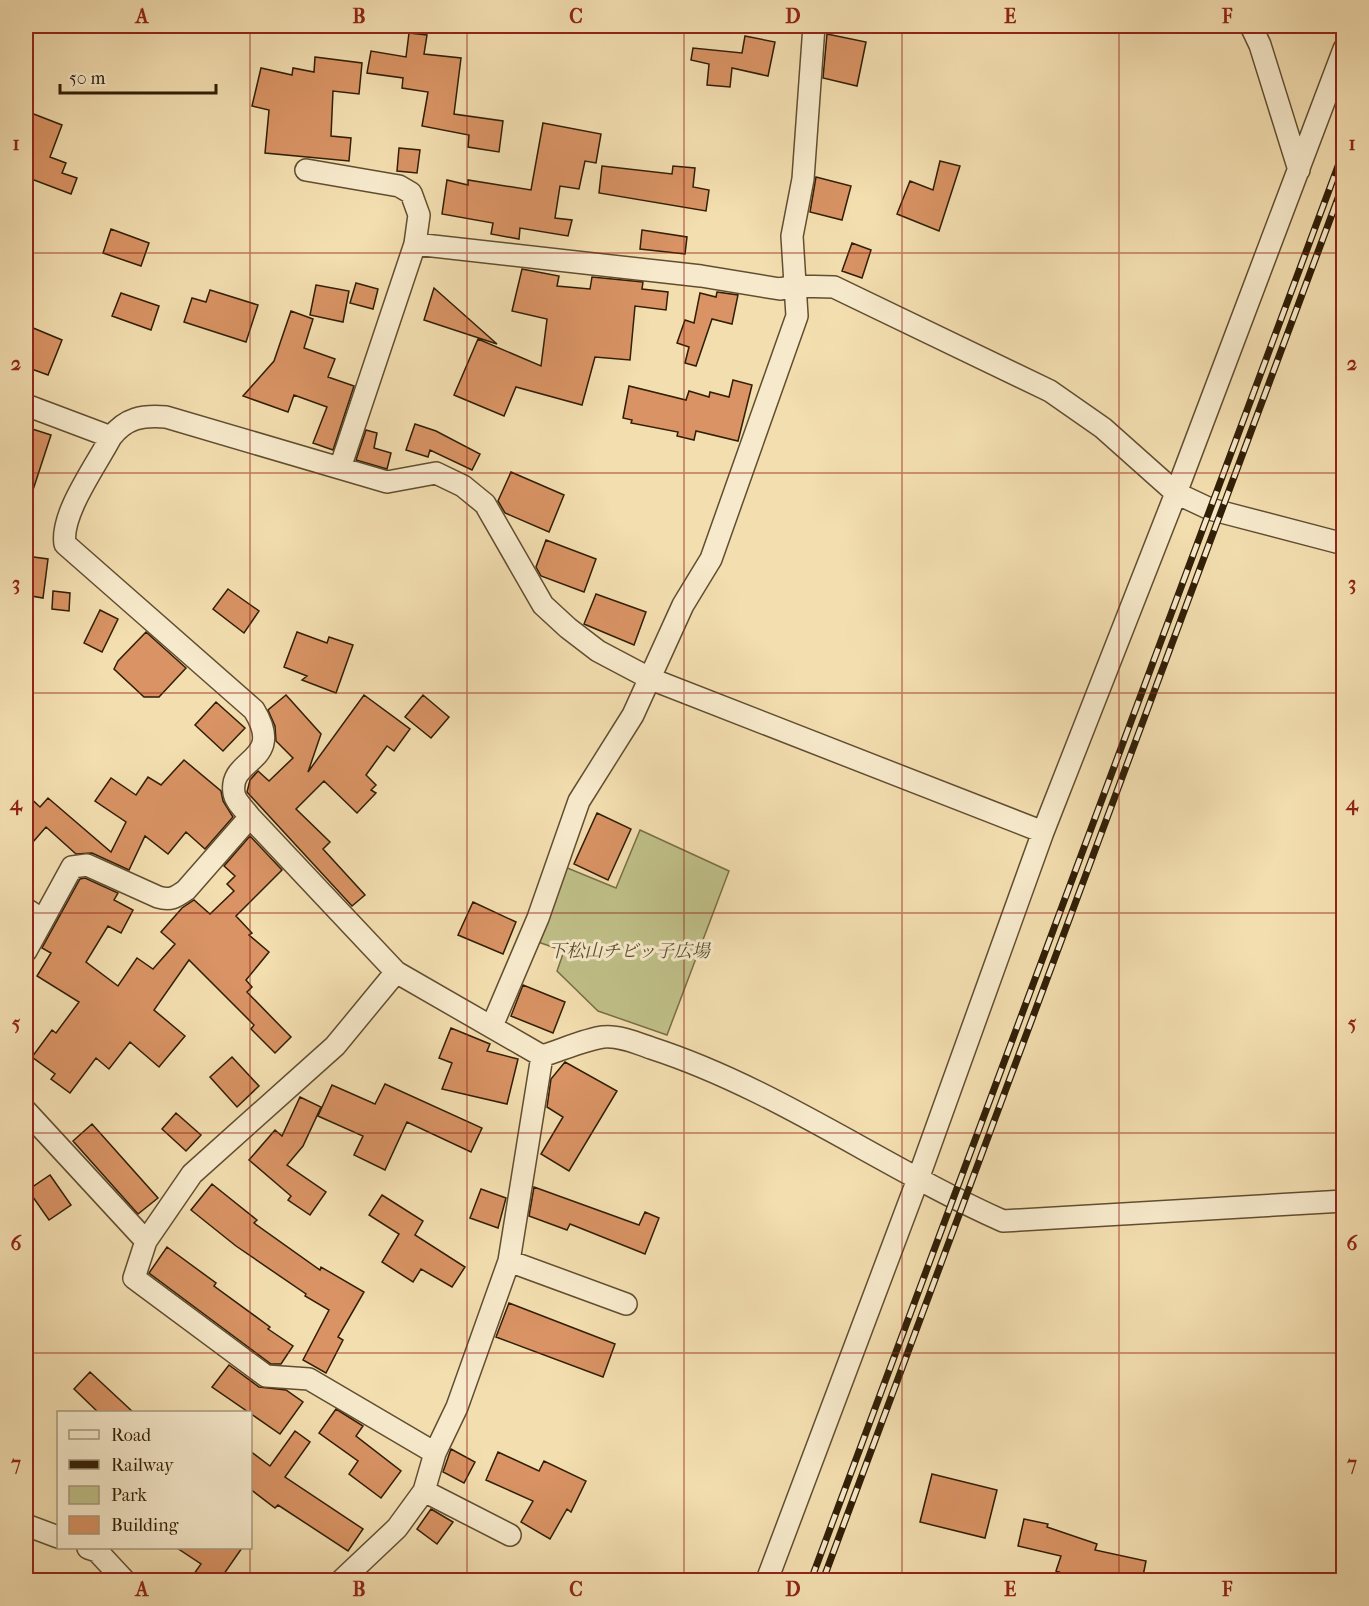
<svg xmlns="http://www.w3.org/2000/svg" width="1369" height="1606" font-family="'IM FELL French Canon','Noto Serif JP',serif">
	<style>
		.green { fill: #c0c088; stroke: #786f47; stroke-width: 1.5 }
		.building { fill: #d99364; stroke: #301e06; stroke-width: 1.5 }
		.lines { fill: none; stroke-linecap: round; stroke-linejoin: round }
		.minor-casing { stroke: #614e30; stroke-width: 24 }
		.minor { stroke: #f7eacc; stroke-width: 21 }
		.rail-casing { stroke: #301e06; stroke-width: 7 }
		.rail { stroke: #f7eacc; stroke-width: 4.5; stroke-dasharray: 14; stroke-linecap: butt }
		.grid { fill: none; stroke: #8f2418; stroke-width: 1.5; stroke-opacity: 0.55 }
		.labels { text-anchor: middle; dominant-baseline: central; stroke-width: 6; stroke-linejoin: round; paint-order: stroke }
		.park-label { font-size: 18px; font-style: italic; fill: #5b4f2d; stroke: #f7eacc }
		.neatline { fill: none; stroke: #8f2418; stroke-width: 2 }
		.grid-label { font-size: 20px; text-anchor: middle; font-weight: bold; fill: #8f2418 }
	</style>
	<rect width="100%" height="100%" fill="#f3deb0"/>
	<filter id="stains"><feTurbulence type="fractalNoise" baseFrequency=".00333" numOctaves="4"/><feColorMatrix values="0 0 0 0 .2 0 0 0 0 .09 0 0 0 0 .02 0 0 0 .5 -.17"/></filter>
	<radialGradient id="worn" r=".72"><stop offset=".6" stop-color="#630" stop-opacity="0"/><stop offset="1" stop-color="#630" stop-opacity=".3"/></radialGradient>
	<!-- green -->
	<path class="green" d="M640 830 729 871 667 1035 598 1011 557 971 564 951 538 942 565 867 616 888Z"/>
	<!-- building -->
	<path class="building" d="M409 33 427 35 424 54 461 58 454 114 503 121 499 152 468 147 469 135 422 126 428 92 402 88 403 78 367 73 371 51 406 57Z
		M827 34 866 42 857 86 823 78Z
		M745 36 775 42 768 76 732 68 730 87 707 85 709 64 691 60 693 48 742 53Z
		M315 57 362 63 359 94 333 91 331 136 351 138 349 161 265 153 269 110 252 106 261 68 292 75 293 68 314 72Z
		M26 111 62 125 50 157 66 163 62 173 77 178 71 194 26 177Z
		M543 123 601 134 596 163 585 161 579 189 560 186 555 218 572 220 568 236 520 228 519 239 491 234 493 223 442 214 447 180 468 185V180L531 190Z
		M399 148 420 150 417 173 397 171Z
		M940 161 960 166 939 231 897 214 910 181 933 190Z
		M602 166 672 174 673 166 695 168 693 187 709 190 706 211 599 193Z
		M816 177 851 186 842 220 810 212Z
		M111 229 149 243 141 266 103 253Z
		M642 230 687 237 685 254 640 249Z
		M852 243 871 250 862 278 842 271Z
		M522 269 559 276 557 286 590 289 592 277 643 282 642 289 668 292 666 310 635 306 630 360 595 357 582 405 516 387 504 416 454 395 478 339 541 366 547 319 512 311Z
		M356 283 378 289 373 309 350 303Z
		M316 285 349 291 343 322 310 315Z
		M434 288 497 344 424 320Z
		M210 290 258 305 246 342 184 322 192 298 206 302Z
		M717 292 738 295 732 324 712 319 696 366 685 363 689 347 677 343 685 320 694 323 700 293 716 297Z
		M121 293 159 306 151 330 112 316Z
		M291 311 313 319 304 348 335 359 328 377 354 386 333 450 313 443 327 407 294 395 288 412 243 396 274 361Z
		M26 325 62 340 48 375 26 367Z
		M733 380 752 385 738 441 696 431 694 440 677 436 678 432 631 423 632 420 623 418 629 386 686 400 689 391 709 397 710 392 729 397Z
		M415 424 436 431 480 454 472 470 430 450 428 457 406 450Z
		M26 427 51 435 29 502 26 501Z
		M366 430 377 433 374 448 391 453 387 469 356 460Z
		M511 472 564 495 549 532 505 513 498 501Z
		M546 540 596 559 584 592 541 576 536 567Z
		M26 556 48 559 43 598 26 595Z
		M228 589 259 611 244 633 213 609Z
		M53 591 70 593 69 611 52 609Z
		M596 594 646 612 634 645 584 624Z
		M100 610 118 619 102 652 84 643Z
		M146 632 186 668 159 697H144L114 669 118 661Z
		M297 632 327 643 329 637 353 645 336 693 302 680 307 676 284 667Z
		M286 695 321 734 308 772 364 695 410 729 394 751 387 746 366 775 376 785 371 790 376 793 357 813 324 781 296 809 330 842 323 849 365 895 352 906 247 792 250 780 258 771 269 781 293 758 276 741 275 726 268 710Z
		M423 695 449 717 431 738 405 717Z
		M216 702 245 728 223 751 195 725Z
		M184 760 221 791 223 801 233 817 205 849 186 832 168 854 145 836 129 870 92 853 76 854 46 827 26 850V794L40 807 48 798 111 852 126 822 95 801 111 778 136 795 148 777 161 785Z
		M597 813 631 829 608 880 574 864Z
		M250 836 282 870 236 916 252 933 249 935 269 952 246 980 252 987 247 992 291 1037 275 1053 251 1029 254 1025 189 960 154 1010 185 1036 159 1067 130 1042 109 1069 96 1058 70 1093 51 1079 55 1074 32 1057 52 1030 56 1033 79 1002 37 976 51 953 42 948 80 879 85 878 118 893 114 900 133 910 121 933 108 926 86 962 118 986 137 958 153 969 175 944 161 932 182 908 194 900 210 914 234 891 227 884 235 876 224 866Z
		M473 902 516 922 503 954 458 935Z
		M523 985 565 1002 553 1033 511 1016Z
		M451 1028 490 1044 487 1051 518 1059 507 1104 442 1089 452 1063 439 1058Z
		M232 1057 259 1086 237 1107 210 1077Z
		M565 1062 617 1091 569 1171 541 1154 563 1117 547 1107 551 1079Z
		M385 1084 482 1128 471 1152 407 1122 385 1170 354 1155 363 1136 318 1116 332 1085 375 1104Z
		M300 1097 321 1107 303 1146 287 1165 326 1192 310 1215 288 1200 291 1196 249 1160 275 1130 282 1136Z
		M176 1113 201 1135 186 1151 162 1129Z
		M92 1124 158 1198 138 1214 73 1141Z
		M50 1175 71 1205 49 1220 28 1190Z
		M212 1184 257 1220 254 1223 320 1270 321 1267 364 1292 338 1337 343 1340 326 1373 303 1360 329 1310 305 1296 306 1294 236 1246 191 1210Z
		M534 1187 639 1225 645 1212 659 1218 645 1254 570 1224 567 1230 529 1216Z
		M481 1189 506 1198 498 1228 470 1218Z
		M382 1195 423 1221 415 1235 465 1267 452 1287 421 1269 413 1282 382 1262 399 1234 369 1215Z
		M167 1247 216 1283 214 1286 270 1327 268 1329 293 1346 281 1364H271L149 1273Z
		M509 1303 615 1344 603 1377 496 1337Z
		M229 1365 259 1387 286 1390 303 1402 280 1434 212 1387Z
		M90 1372 134 1413H99L74 1389Z
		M336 1409 363 1426 356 1436 401 1471 381 1498 349 1474 358 1461 319 1433Z
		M295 1431 310 1442 285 1477 363 1529 348 1551 278 1505 275 1508 250 1489V1451L270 1466Z
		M451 1449 475 1462 464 1483 443 1472Z
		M498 1452 539 1471 544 1461 586 1481 571 1512 567 1509 550 1539 521 1522 533 1501 486 1480Z
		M932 1474 997 1490 985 1538 920 1522Z
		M431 1509 453 1522 437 1544 417 1529Z
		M1024 1519 1048 1524 1047 1527 1097 1544 1095 1550 1146 1561 1142 1581H1117L1087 1574 1084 1581 1056 1571 1061 1556 1018 1546Z
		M177 1548H242L219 1581H189L201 1564Z"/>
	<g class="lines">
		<defs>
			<path id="minor" d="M1251 26 1260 45 1299 170
				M306 170 399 186 411 193 419 215 415 244 340 468
				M415 244 701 276 780 289 794 286 834 287 1050 391 1103 428 1176 493 1210 509 1344 544
				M26 405 111 437C97 464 60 514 65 544L254 710C286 763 228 757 234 793 235 801 245 810 250 817L396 972 542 1056C559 1051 586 1039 603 1037 618 1035 637 1043 651 1048 775 1088 884 1168 1003 1221L1344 1201
				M111 437C126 418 142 415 166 417L387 482 436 473 463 486 485 504 543 605 568 628 598 651 651 679 1043 832
				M26 909 43 920
				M26 951 72 867 87 865 158 897C171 901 176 897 186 890L250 817
				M396 972 335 1046 192 1174 146 1241 134 1278 266 1376 309 1379 435 1453
				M492 1026 538 918 579 801 633 715 683 605 711 559 797 316 792 236 803 179 814 26
				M26 1111 146 1241
				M509 1261 626 1304
				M424 1491 510 1535
				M26 1525 58 1537
				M88 1548 97 1551 124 1580
				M342 1580 397 1528 424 1491 435 1453 457 1407 509 1261 542 1056
				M767 1580 918 1179 1043 832 1176 493 1344 49"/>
		</defs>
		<!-- minor casing -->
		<use href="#minor" class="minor-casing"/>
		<!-- minor -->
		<use href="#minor" class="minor"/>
		<defs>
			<path id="rail" d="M811 1580 1344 150
				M823 1580 1344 182"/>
		</defs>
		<!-- rail casing -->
		<use href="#rail" class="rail-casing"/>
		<!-- rail -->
		<use href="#rail" class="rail"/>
	</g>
	<!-- grid -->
	<path class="grid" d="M250 26V1412M467 26V1580M684 26V1580M902 26V1580M1119 26V1580M26 253H1344M26 473H1344M26 693H1344M26 913H1344M26 1133H1344M26 1353H1344M250 1548V1580"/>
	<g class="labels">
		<!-- park labels -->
		<g class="park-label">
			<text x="629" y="951">下松山チビッ子広場</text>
		</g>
	</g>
	<!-- margin -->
	<rect width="1369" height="1606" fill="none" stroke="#f3deb0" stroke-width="66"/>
	<!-- legend -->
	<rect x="57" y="1411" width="195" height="138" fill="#f7eacc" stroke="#a7987d" stroke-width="1.5"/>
	<rect x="69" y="1430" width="30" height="9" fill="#f7eacc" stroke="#a7987d" stroke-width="1.5"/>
	<text x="111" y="1441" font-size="18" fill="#301e06">Road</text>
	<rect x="69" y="1460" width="30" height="9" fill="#301e06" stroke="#a7987d" stroke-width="1.5"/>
	<text x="111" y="1471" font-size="18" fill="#301e06">Railway</text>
	<rect x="69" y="1486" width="30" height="18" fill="#c0c088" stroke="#a7987d" stroke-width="1.5"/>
	<text x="111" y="1501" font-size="18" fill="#301e06">Park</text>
	<rect x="69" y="1516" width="30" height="18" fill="#d99364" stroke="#a7987d" stroke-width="1.5"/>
	<text x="111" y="1531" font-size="18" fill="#301e06">Building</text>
	<!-- scale -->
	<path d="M60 84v9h156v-9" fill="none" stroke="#301e06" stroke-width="3"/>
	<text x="69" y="84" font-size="18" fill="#301e06" stroke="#f7eacc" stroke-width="4.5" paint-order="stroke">50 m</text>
	<rect x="33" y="33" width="1303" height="1540" class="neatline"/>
	<g class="grid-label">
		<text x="142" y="23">A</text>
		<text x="359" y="23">B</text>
		<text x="576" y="23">C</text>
		<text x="793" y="23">D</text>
		<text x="1010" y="23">E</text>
		<text x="1227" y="23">F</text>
		<text x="16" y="150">1</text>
		<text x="1352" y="150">1</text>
		<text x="16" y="370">2</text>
		<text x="1352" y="370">2</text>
		<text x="16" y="590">3</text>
		<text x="1352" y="590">3</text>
		<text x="16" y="810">4</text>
		<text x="1352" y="810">4</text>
		<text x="16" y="1030">5</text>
		<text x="1352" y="1030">5</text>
		<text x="16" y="1250">6</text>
		<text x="1352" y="1250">6</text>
		<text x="16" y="1470">7</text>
		<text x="1352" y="1470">7</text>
		<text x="142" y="1596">A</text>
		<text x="359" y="1596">B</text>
		<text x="576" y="1596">C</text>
		<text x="793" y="1596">D</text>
		<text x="1010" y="1596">E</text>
		<text x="1227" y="1596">F</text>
	</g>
	<rect width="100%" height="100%" filter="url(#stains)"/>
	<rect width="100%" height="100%" fill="url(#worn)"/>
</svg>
